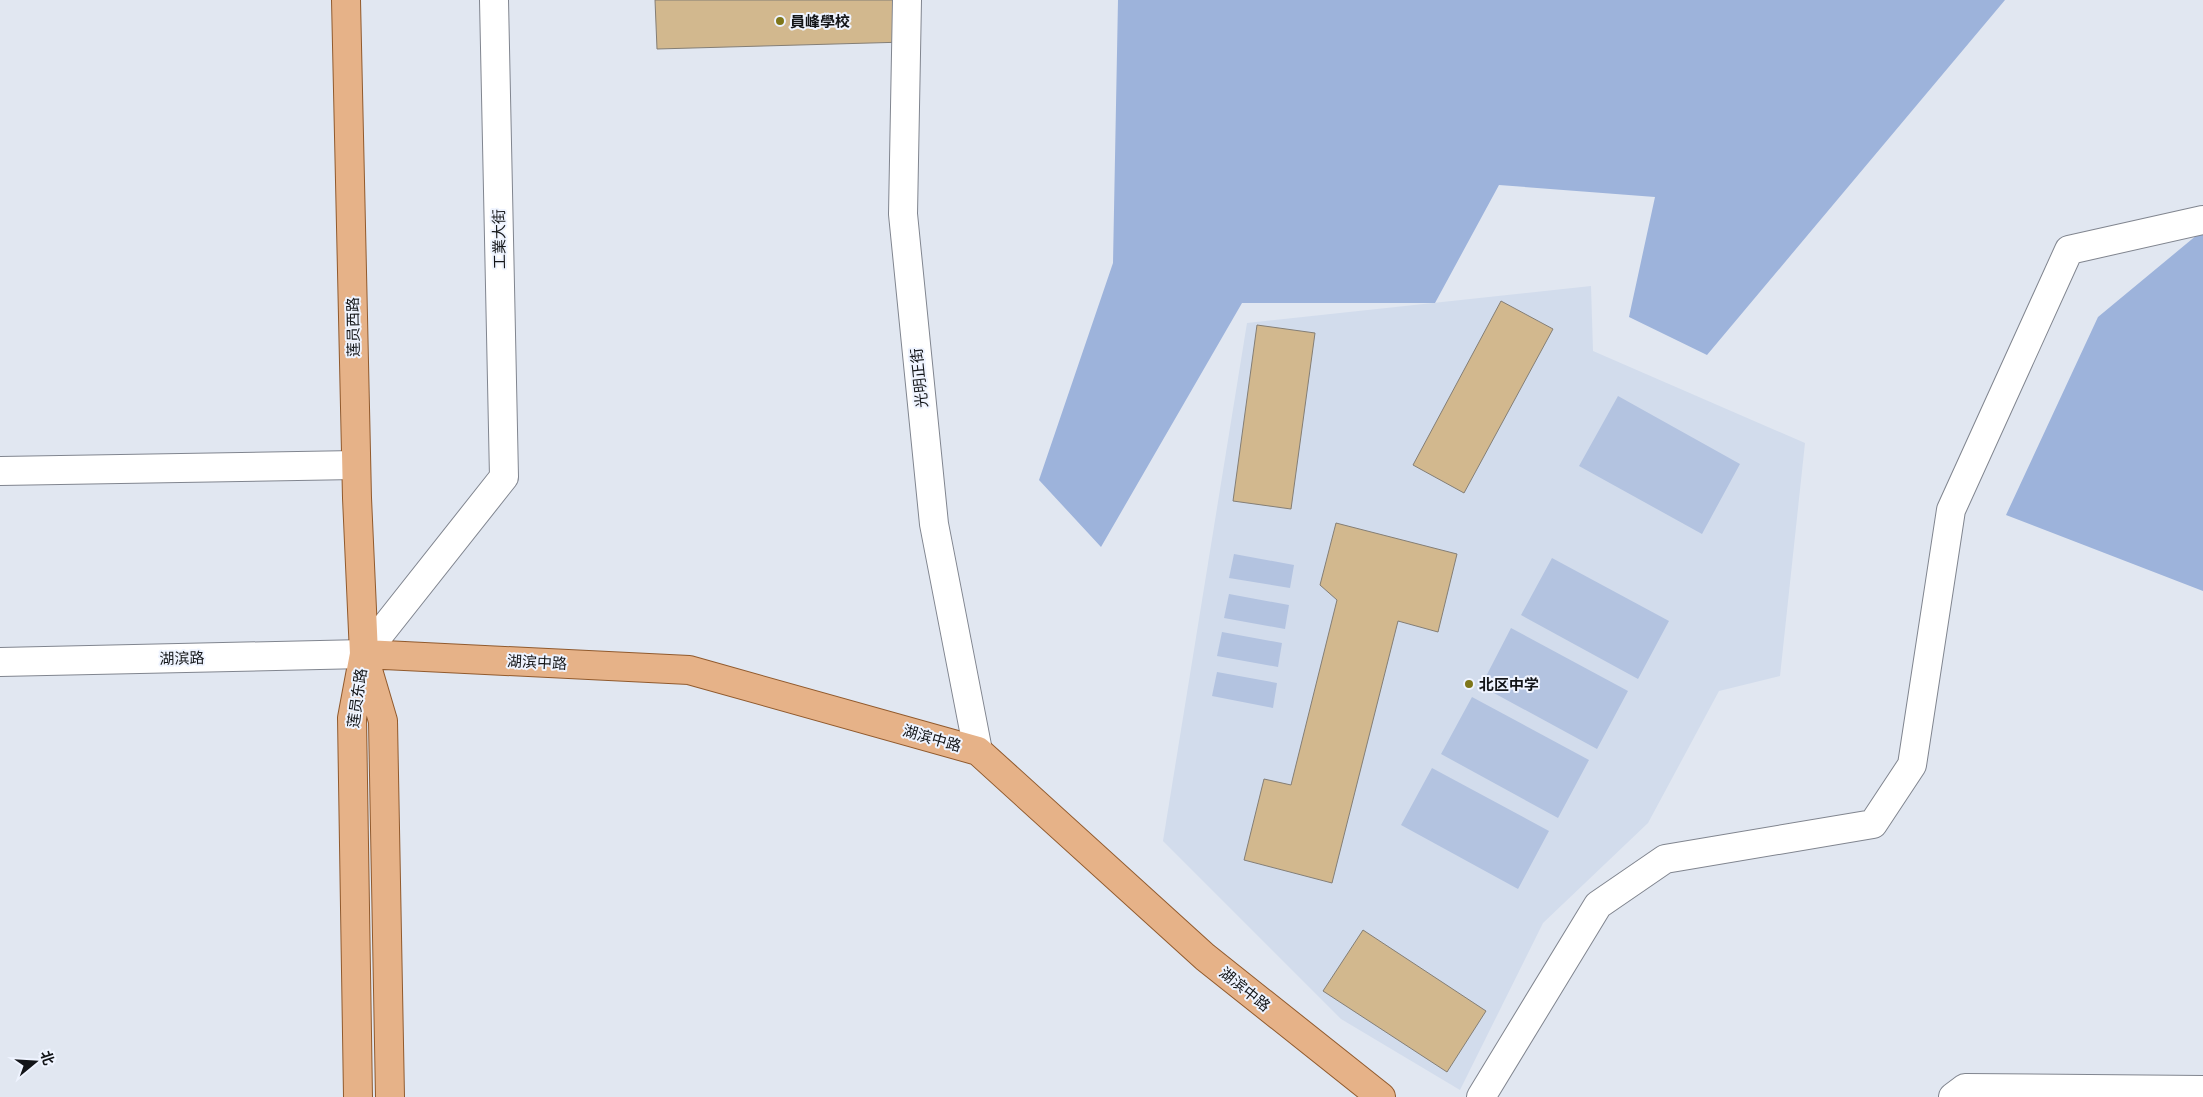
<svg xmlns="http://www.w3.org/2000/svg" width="2203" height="1097" font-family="Montserrat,'Noto Sans SC',sans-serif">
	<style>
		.built { fill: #d2dcec }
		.green { fill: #b3c3e0 }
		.forest { fill: #9db3db }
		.building { fill: #d2b88e; stroke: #847e75 }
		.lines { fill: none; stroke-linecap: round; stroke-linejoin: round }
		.minor-casing { stroke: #80858f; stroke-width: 30 }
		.major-casing { stroke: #915a2d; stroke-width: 30 }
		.minor { stroke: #fff; stroke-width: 28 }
		.major { stroke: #e6b288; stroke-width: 28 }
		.poi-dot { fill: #7e761a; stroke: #eff4ff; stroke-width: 2 }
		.labels { text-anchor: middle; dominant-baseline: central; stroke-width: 4; stroke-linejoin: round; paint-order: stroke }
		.poi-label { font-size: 15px; font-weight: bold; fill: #131518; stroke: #eff4ff; text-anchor: start }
		.street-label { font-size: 15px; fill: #131518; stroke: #eff4ff }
	</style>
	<rect width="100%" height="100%" fill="#e1e7f1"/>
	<!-- built -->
	<path class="built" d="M1591 286 1593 351 1805 443 1780 676 1719 691 1648 823 1543 923 1460 1090 1341 1019 1163 841 1247 323Z"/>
	<!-- green -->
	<path class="green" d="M1618 396 1740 464 1702 534 1579 466Z
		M1234 554 1294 565 1290 588 1229 578Z
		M1552 558 1669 621 1638 679 1521 615Z
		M1229 594 1289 605 1285 629 1224 618Z
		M1511 628 1628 691 1597 749 1481 686Z
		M1222 632 1282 643 1278 667 1217 656Z
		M1217 672 1277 683 1273 708 1212 696Z
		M1472 697 1589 760 1558 818 1441 754Z
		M1432 768 1549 831 1518 889 1401 825Z"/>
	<!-- forest -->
	<path class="forest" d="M1118 0H2005L1707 355 1629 317 1655 197 1499 185 1435 303H1242L1101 547 1039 480 1113 263Z
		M2203 230V591L2006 515 2098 317Z"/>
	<!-- building -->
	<path class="building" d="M655 0H904L906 42 657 49Z
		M1501 301 1553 329 1464 493 1413 465Z
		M1257 325 1315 333 1291 509 1233 501Z
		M1336 523 1457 554 1438 632 1398 621 1332 883 1244 860 1264 779 1291 785 1337 600 1320 585Z
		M1363 930 1486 1011 1447 1072 1323 991Z"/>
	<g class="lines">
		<defs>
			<path id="minor" d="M907 0 903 214 934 524 978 751
				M0 471 356 465
				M0 662 364 654 504 477 494 0
				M1481 1097 1598 905 1665 859 1873 824 1912 765 1951 510 2069 250 2203 220
				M1953 1097 1965 1088 2203 1090"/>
			<path id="major" d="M346 0 357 498 364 654 352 718 358 1097
				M364 654 689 670 978 751 1205 957 1381 1097
				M365 660 383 721 390 1097"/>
		</defs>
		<!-- minor casing -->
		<use href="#minor" class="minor-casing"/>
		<!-- major casing -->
		<use href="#major" class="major-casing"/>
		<!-- minor -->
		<use href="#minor" class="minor"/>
		<!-- major -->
		<use href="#major" class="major"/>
	</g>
	<!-- markers -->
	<g class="poi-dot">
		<circle cx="780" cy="21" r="5"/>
		<circle cx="1469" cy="684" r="5"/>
	</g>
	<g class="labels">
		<!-- poi labels -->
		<g class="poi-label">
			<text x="790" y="21">員峰學校</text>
			<text x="1479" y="684">北区中学</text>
		</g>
		<!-- street labels -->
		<g class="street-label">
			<text transform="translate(499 239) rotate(-91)">工業大街</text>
			<text transform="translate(353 327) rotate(-91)">莲员西路</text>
			<text transform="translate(919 378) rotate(-96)">光明正街</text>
			<text transform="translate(182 658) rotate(-1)">湖滨路</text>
			<text transform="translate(537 662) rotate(3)">湖滨中路</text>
			<text transform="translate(357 698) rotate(-82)">莲员东路</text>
			<text transform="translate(932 738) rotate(16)">湖滨中路</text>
			<text transform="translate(1245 989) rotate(39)">湖滨中路</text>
		</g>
	</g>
	<!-- north arrow -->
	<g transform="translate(35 1062) rotate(72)" stroke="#eff4ff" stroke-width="4" paint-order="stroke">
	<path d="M0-4L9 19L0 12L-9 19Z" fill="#131518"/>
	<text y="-8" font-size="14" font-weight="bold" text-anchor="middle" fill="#131518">北</text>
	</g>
</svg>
